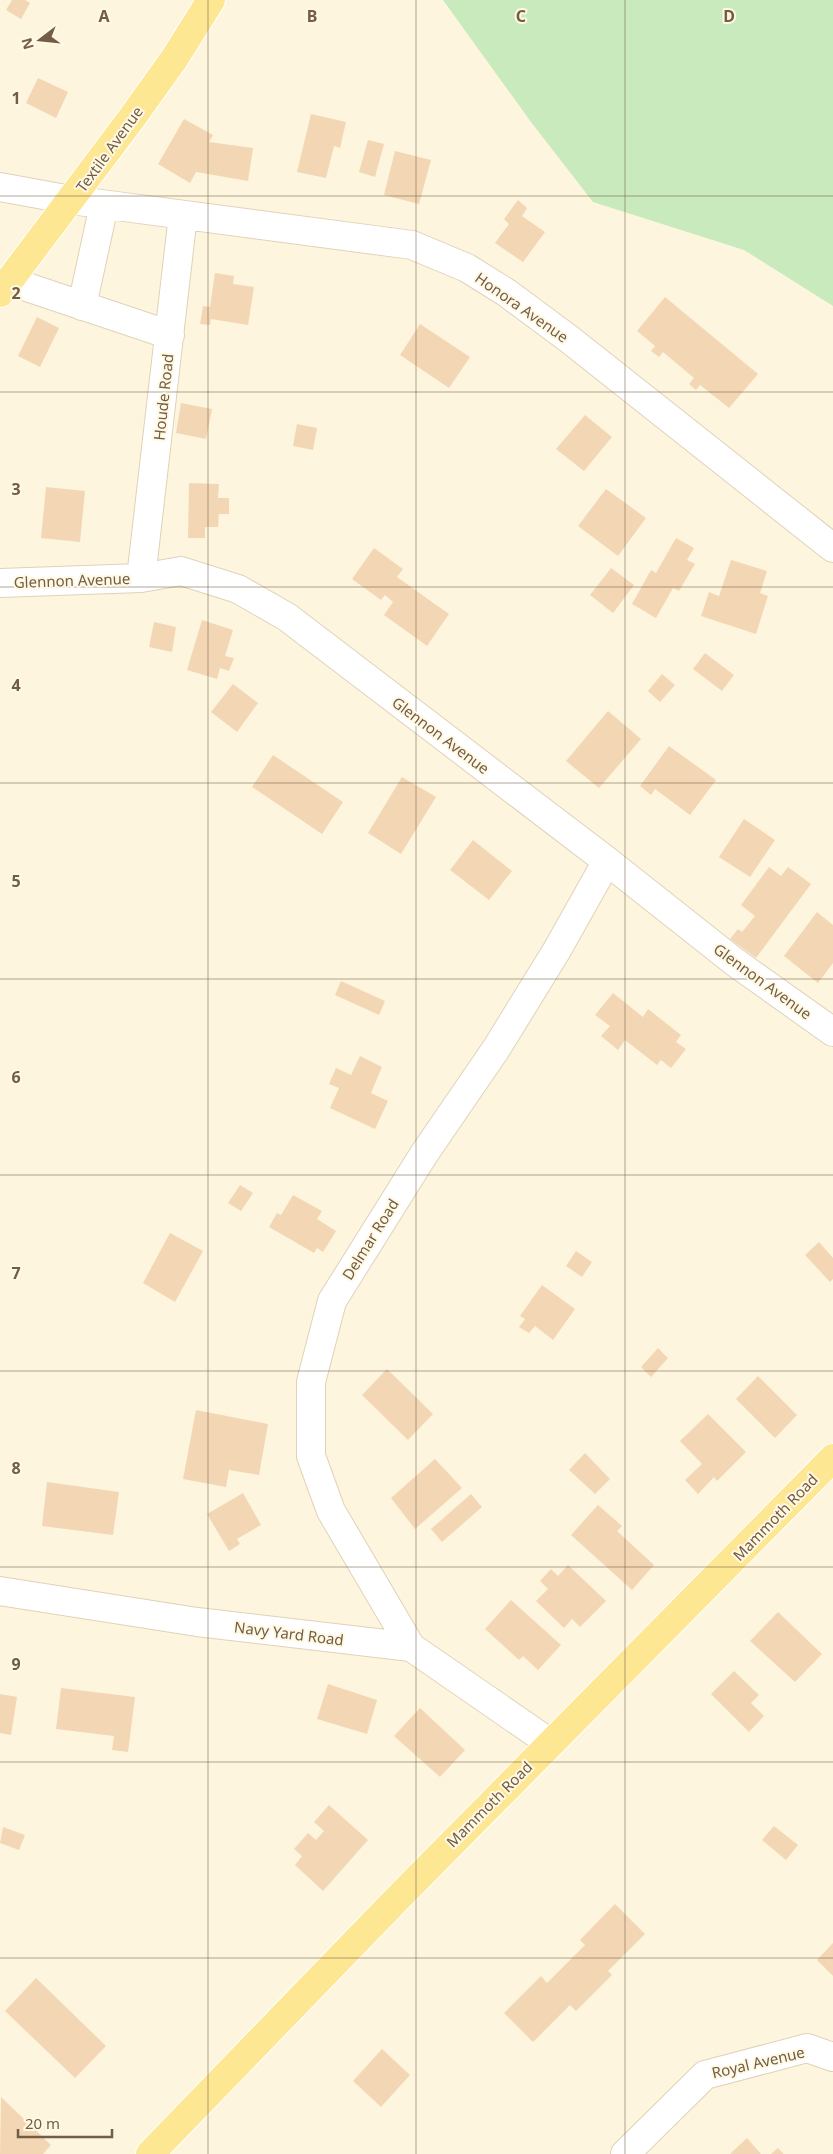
<svg xmlns="http://www.w3.org/2000/svg" width="833" height="2154" font-family="'Noto Sans',sans-serif">
	<style>
		.green { fill: #c8eabc }
		.building { fill: #f3d7b4 }
		.lines { fill: none; stroke-linecap: round; stroke-linejoin: round }
		.minor-casing { stroke: #e0d2ba; stroke-width: 30 }
		.major-casing { stroke: #fff; stroke-width: 30 }
		.minor { stroke: #fff; stroke-width: 28 }
		.major { stroke: #fee793; stroke-width: 28 }
		.grid { fill: none; stroke: #735d46; stroke-width: 1; stroke-opacity: 0.55 }
		.labels { text-anchor: middle; dominant-baseline: central; stroke-width: 4; stroke-linejoin: round; paint-order: stroke }
		.street-label { font-size: 15px; fill: #735d46; stroke: #fff9e4 }
		.grid-label { font-size: 16px; text-anchor: middle; font-weight: bold; fill: #735d46; stroke: #fff9e4; stroke-width: 4; stroke-linejoin: round; paint-order: stroke }
	</style>
	<rect width="100%" height="100%" fill="#fdf5dd"/>
	<!-- green -->
	<path class="green" d="M443 0H833V306L744 250 593 202 531 122Z"/>
	<!-- building -->
	<path class="building" d="M12 0H25L30 3 21 19 6 10Z
		M38 78 68 92 56 118 26 103Z
		M311 114 346 122 340 148 334 146 326 178 297 172Z
		M184 119 213 135 209 142 253 148 248 181 196 172 190 183 158 164Z
		M368 140 384 144 375 177 359 172Z
		M395 151 431 160 419 204 384 195Z
		M518 200 527 208 522 216 545 232 523 262 495 243 509 224 504 219Z
		M215 273 234 276 233 284 254 287 248 325 211 319 210 325 200 324 203 306 210 307Z
		M665 297 758 374 729 408 700 385 696 390 689 384 694 378 663 352 659 357 651 351 655 346 637 331Z
		M37 317 59 328 40 367 18 356Z
		M420 324 470 357 449 388 400 355Z
		M181 403 212 409 206 439 176 433Z
		M585 415 612 437 584 471 556 449Z
		M297 424 317 428 313 450 293 446Z
		M189 483 219 484 218 498H229V514H219L218 527H205V538H188Z
		M46 487 85 491 80 542 41 538Z
		M606 489 646 518 618 556 578 526Z
		M676 538 694 548 687 560 695 564 679 591 673 588 656 618 632 604 651 570 656 573Z
		M374 548 403 569 397 577 449 614 427 646 384 615 393 602 385 595 381 600 352 579Z
		M731 560 767 571 760 593 768 596 756 634 701 616 709 592 719 596Z
		M611 568 634 585 613 613 590 595Z
		M202 620 233 630 225 656 234 658 229 671 220 668 217 679 187 670Z
		M154 622 176 627 172 652 149 647Z
		M705 653 734 675 722 691 693 669Z
		M662 674 675 685 660 702 648 691Z
		M233 684 258 703 237 732 211 712Z
		M608 711 641 739 599 788 566 761Z
		M669 746 716 780 690 815 655 789 651 795 640 786Z
		M273 755 343 802 322 834 252 787Z
		M402 777 436 797 401 854 368 833Z
		M744 819 775 840 750 877 719 857Z
		M473 840 512 871 489 900 450 870Z
		M769 867 781 876 788 867 811 884 756 958 730 939 738 929 742 932 755 916 741 905Z
		M817 912 833 925V963L818 983 784 956Z
		M341 981 385 1001 379 1015 335 995Z
		M613 993 643 1017 648 1009 681 1035 676 1042 686 1049 671 1068 661 1060 657 1065 625 1040 618 1050 601 1036 610 1026 595 1015Z
		M360 1056 382 1067 371 1093 388 1101 375 1129 330 1108 339 1088 329 1084 336 1068 351 1075Z
		M240 1185 253 1193 241 1211 228 1203Z
		M293 1195 322 1211 317 1219 336 1231 323 1252 317 1248 314 1253 269 1227 277 1213 281 1215Z
		M170 1233 203 1251 175 1302 143 1283Z
		M819 1242 833 1258V1279L830 1282 805 1255Z
		M576 1251 592 1262 582 1277 566 1266Z
		M542 1285 575 1309 553 1340 535 1326 529 1333 519 1327 525 1319 520 1316Z
		M658 1348 668 1358 651 1377 641 1367Z
		M387 1369 433 1414 408 1440 362 1395Z
		M758 1376 797 1415 775 1438 736 1399Z
		M196 1410 268 1424 259 1475 229 1470 226 1487 183 1479Z
		M708 1414 746 1452 717 1481 714 1477 698 1494 685 1480 702 1464 680 1441Z
		M585 1453 610 1479 595 1494 569 1470Z
		M435 1459 462 1488 415 1529 391 1498Z
		M47 1482 119 1492 113 1535 42 1526Z
		M243 1493 261 1525 237 1539 240 1544 229 1551 207 1514Z
		M471 1494 482 1507 442 1542 431 1529Z
		M598 1505 622 1526 617 1531 654 1565 632 1590 571 1535Z
		M568 1565 606 1601 580 1627 572 1619 564 1628 536 1601 548 1589 540 1581 551 1569 558 1576Z
		M511 1600 561 1645 538 1670 523 1656 519 1660 485 1629Z
		M778 1612 822 1654 795 1682 750 1641Z
		M734 1671 759 1695 751 1703 764 1716 749 1732 711 1694Z
		M328 1684 377 1700 367 1734 317 1719Z
		M61 1688 135 1697 128 1752 112 1750 114 1736 56 1729Z
		M0 1694 17 1697 11 1735 0 1733Z
		M420 1708 465 1750 440 1777 394 1736Z
		M329 1805 368 1840 323 1891 295 1865 302 1856 294 1849 308 1833 316 1840 324 1831 314 1822Z
		M774 1826 798 1845 786 1860 762 1840Z
		M3 1827 25 1835 19 1850 0 1843Z
		M615 1904 645 1934 608 1971 612 1975 576 2011 570 2005 533 2042 504 2013 541 1976 547 1983 585 1945 580 1940Z
		M833 1943V1976L817 1960Z
		M36 1978 106 2046 75 2078 5 2011Z
		M382 2049 410 2075 381 2107 353 2081Z
		M1 2097 51 2145 43 2154H0Z
		M747 2138 761 2154H730Z
		M778 2148 784 2154H771Z"/>
	<g class="lines">
		<defs>
			<path id="minor" d="M0 187 71 200 412 245 467 268 507 293 569 339 833 548
				M9 281 170 335
				M82 306 104 205
				M141 578 183 215
				M0 583 141 578 181 571 238 589 287 617 607 861 736 963 833 1032
				M0 1591 197 1622 411 1647 550 1743
				M411 1647 331 1511 311 1456V1382L332 1301 424 1154 496 1049 557 950 607 861
				M625 2154 705 2075 807 2048 833 2057"/>
			<path id="major" d="M0 293 131 119 174 59 211 0
				M150 2154 396 1900 833 1458"/>
		</defs>
		<!-- minor casing -->
		<use href="#minor" class="minor-casing"/>
		<!-- major casing -->
		<use href="#major" class="major-casing"/>
		<!-- minor -->
		<use href="#minor" class="minor"/>
		<!-- major -->
		<use href="#major" class="major"/>
	</g>
	<!-- grid -->
	<path class="grid" d="M208 0V2154M416 0V2154M625 0V2154M0 196H833M0 392H833M0 587H833M0 783H833M0 979H833M0 1175H833M0 1371H833M0 1567H833M0 1762H833M0 1958H833"/>
	<g class="labels">
		<!-- street labels -->
		<g class="street-label">
			<text transform="translate(109 149) rotate(-54)">Textile Avenue</text>
			<text transform="translate(522 307) rotate(35)">Honora Avenue</text>
			<text transform="translate(163 397) rotate(-84)">Houde Road</text>
			<text transform="translate(72 580) rotate(-2)">Glennon Avenue</text>
			<text transform="translate(441 735) rotate(37)">Glennon Avenue</text>
			<text transform="translate(763 981) rotate(36)">Glennon Avenue</text>
			<text transform="translate(370 1239) rotate(-58)">Delmar Road</text>
			<text transform="translate(775 1517) rotate(-46)">Mammoth Road</text>
			<text transform="translate(289 1633) rotate(7)">Navy Yard Road</text>
			<text transform="translate(489 1804) rotate(-45)">Mammoth Road</text>
			<text transform="translate(758 2062) rotate(-13)">Royal Avenue</text>
		</g>
	</g>
	<g class="grid-label">
		<text x="104" y="22">A</text>
		<text x="312" y="22">B</text>
		<text x="521" y="22">C</text>
		<text x="729" y="22">D</text>
		<text x="16" y="104">1</text>
		<text x="16" y="299">2</text>
		<text x="16" y="495">3</text>
		<text x="16" y="691">4</text>
		<text x="16" y="887">5</text>
		<text x="16" y="1083">6</text>
		<text x="16" y="1279">7</text>
		<text x="16" y="1474">8</text>
		<text x="16" y="1670">9</text>
	</g>
	<!-- north arrow -->
	<g transform="translate(40 40) rotate(254)" stroke="#fff9e4" stroke-width="4" paint-order="stroke">
	<path d="M0-4L9 19L0 12L-9 19Z" fill="#735d46"/>
	<text y="-8" font-size="14" font-weight="bold" text-anchor="middle" fill="#735d46">N</text>
	</g>
	<!-- scale -->
	<path d="M18 2129v8h94v-8" fill="none" stroke="#735d46" stroke-width="2.5"/>
	<text x="25" y="2129" font-size="15" fill="#735d46" stroke="#fff9e4" stroke-width="4" paint-order="stroke">20 m</text>
</svg>
